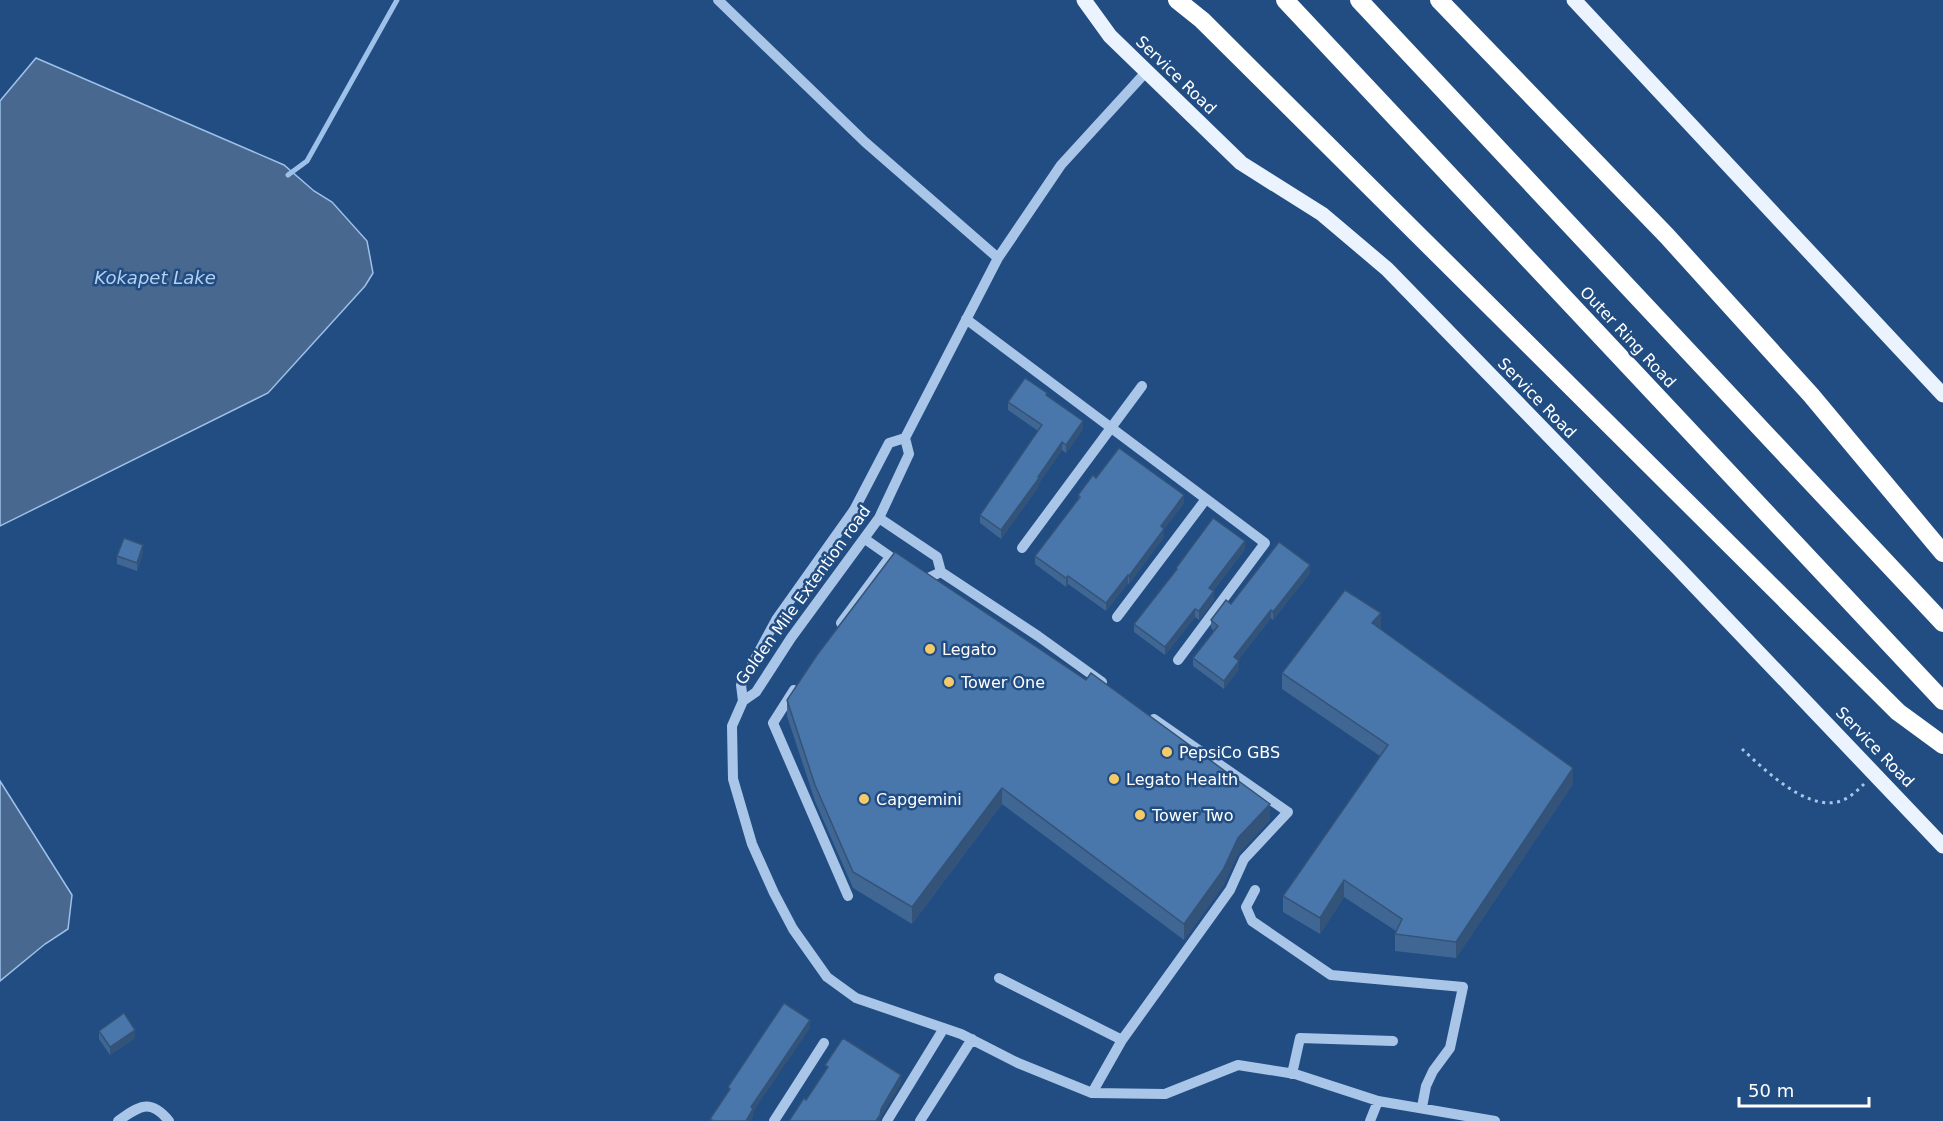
<svg xmlns="http://www.w3.org/2000/svg" width="1943" height="1121" font-family="'DejaVu Sans',sans-serif">
	<style>
		.water { fill: #48688f; stroke: #9dc1e9; stroke-width: 1.5 }
		.lines { fill: none; stroke-linecap: round; stroke-linejoin: round }
		.stream { stroke: #9dc1e9; stroke-width: 5 }
		.path { stroke: #a9c6e8; stroke-width: 3; stroke-dasharray: 3 4.5; stroke-linecap: butt }
		.minor { stroke: #a9c6e8; stroke-width: 10 }
		.major { stroke: #ebf3fe; stroke-width: 15 }
		.highway { stroke: #fff; stroke-width: 18 }
		.wall { fill: #406693 }
		.shaded-wall { fill: #345378 }
		.building { fill: #4a77ab; stroke: #345378; stroke-width: 1.5 }
		.poi-dot { fill: #f5cb6a; stroke: #214d83; stroke-width: 2 }
		.labels { text-anchor: middle; dominant-baseline: central; stroke-width: 5; stroke-linejoin: round; paint-order: stroke }
		.street-label { font-size: 16px; fill: #fff; stroke: #214d83 }
		.poi-label { font-size: 16px; fill: #fff; stroke: #214d83; text-anchor: start }
		.water-label { font-size: 18px; font-style: italic; fill: #b4d0f0; stroke: #214d83 }
	</style>
	<rect width="100%" height="100%" fill="#214d83"/>
	<!-- water -->
	<path class="water" d="M36 58 284 165 314 191 332 202 367 241 373 273 365 286 268 393 0 526V101Z
		M0 781 72 895 68 929 45 944 0 981Z"/>
	<g class="lines">
		<!-- stream -->
		<path class="stream" d="M288 175 307 161 397 0"/>
		<!-- path -->
		<path class="path" d="M1742 749C1764 769 1804 809 1837 802 1847 800 1856 792 1864 784"/>
		<!-- minor -->
		<path class="minor" d="M718 0 865 142 998 258
			M1146 72 1061 165 998 258 905 438 909 454 879 518 791 638 756 692 743 701 732 726 733 779 752 844 774 893 793 929 827 977 856 998 961 1034 1018 1063 1092 1093 1165 1094 1238 1065 1295 1074 1378 1101 1495 1121
			M966 319 1265 543 1178 660
			M879 518 937 557 941 572 926 579 921 576
			M865 539 895 560
			M1022 548 1142 386
			M941 572 1038 636 1102 682
			M1117 617 1206 499
			M841 623 890 557
			M794 690 773 723 848 896
			M743 701 741 685 776 620 854 510 889 443 905 438
			M1255 890 1246 907 1252 921 1331 975 1463 987 1450 1048 1433 1071 1426 1086 1422 1107
			M999 978 1122 1040
			M1292 1074 1300 1038 1393 1041
			M1092 1093 1122 1040 1230 890 1244 859 1288 812 1154 719
			M118 1121C139 1106 150 1098 169 1121
			M774 1121 824 1043
			M887 1121 944 1028
			M920 1121 972 1039
			M1370 1121 1378 1101"/>
		<!-- major -->
		<path class="major" d="M1084 0 1110 36 1241 163 1322 214 1387 269 1676 566 1943 846
			M1574 0 1943 395"/>
		<!-- highway -->
		<path class="highway" d="M1177 0 1202 20 1898 712 1943 745
			M1285 0 1943 701
			M1359 0 1943 623
			M1439 0 1667 236 1811 395 1943 553"/>
	</g>
	<!-- wall -->
	<path class="wall" d="M1047 396 1083 429 1066 453 1062 450 1039 483V486L1001 539 980 523V515L1038 431 1008 410V402Z
		M1096 478 1184 503 1164 529V537L1129 584 1128 583 1106 611 1068 584 1066 587 1035 564V556L1078 500V495Z
		M1245 549 1213 591 1214 600 1199 620 1195 617 1165 655 1134 632V624L1176 571V568Z
		M143 553 137 571 117 564V556Z
		M1310 573 1273 620 1271 618 1238 660 1239 669 1224 689 1193 666V658L1214 631 1211 628V620L1231 604Z
		M1380 629 1573 784 1456 958 1395 951V934L1396 931 1344 897 1320 934 1283 912V896L1380 756 1282 689V673Z
		M787 700 1270 820 1238 854 1223 886 1184 940 1002 804 912 924 853 888 815 801 787 716Z
		M99 1031 135 1038 110 1055 99 1039Z"/>
	<!-- shaded-wall -->
	<path class="shaded-wall" d="M1083 421V429L1066 453V445Z
		M1062 442V450L1039 483V486L1001 539V530Z
		M1184 495V503L1164 529V537L1129 584V576L1161 526Z
		M1245 541V549L1209 596V588Z
		M143 545V553L137 571V563Z
		M1310 565V573L1273 620V612Z
		M1128 575V583L1106 611V603Z
		M1068 576V584L1066 587V578Z
		M1214 591V600L1199 620V611Z
		M1195 609V617L1165 655V647Z
		M1271 610V618L1234 665V657Z
		M1381 613V629L1372 623Z
		M1239 661V669L1224 689V681Z
		M1573 768V784L1456 958V942Z
		M1002 788V804L912 924V907Z
		M1270 804V820L1238 854 1223 886 1184 940V924L1238 838Z
		M1344 880V897L1320 934V918Z
		M810 1020V1028L753 1112V1117L751 1121H746L751 1107Z
		M135 1030V1038L110 1055V1047Z
		M901 1075V1084L881 1117 880 1121H876L881 1109Z"/>
	<!-- building -->
	<path class="building" d="M1025 378 1047 393 1046 395 1083 421 1066 445 1062 442 1038 477 1039 478 1001 530 980 515 1042 425 1008 402Z
		M1119 448 1184 495 1161 526 1164 529 1129 576 1128 575 1106 603 1068 576 1066 578 1035 556 1080 497 1078 495 1093 475 1096 478Z
		M1213 518 1245 541 1209 588 1214 591 1199 611 1195 609 1165 647 1134 624 1177 569 1176 568Z
		M124 538 143 545 137 563 117 556Z
		M1279 542 1310 565 1273 612 1271 610 1234 657 1239 661 1224 681 1193 658 1218 626 1211 620 1226 600 1231 604Z
		M895 552 1086 680 1091 673 1270 804 1238 838 1223 870 1184 924 1002 788 912 907 853 872 815 785 787 700 817 655Z
		M1345 590 1381 613 1372 623 1573 768 1456 942 1395 934 1402 919 1344 880 1320 918 1283 896 1388 745 1282 673Z
		M784 1003 810 1020 751 1107 753 1109 746 1121H711L712 1120 710 1119 730 1089 728 1087Z
		M124 1013 135 1030 110 1047 99 1031Z
		M843 1038 901 1075 881 1109 880 1115 876 1121H789L804 1098 806 1100 828 1067 825 1065Z"/>
	<!-- markers -->
	<g class="poi-dot">
		<circle cx="930" cy="649" r="6"/>
		<circle cx="949" cy="682" r="6"/>
		<circle cx="1167" cy="752" r="6"/>
		<circle cx="1114" cy="779" r="6"/>
		<circle cx="864" cy="799" r="6"/>
		<circle cx="1140" cy="815" r="6"/>
	</g>
	<g class="labels">
		<!-- street labels -->
		<g class="street-label">
			<text transform="translate(1176 75) rotate(44)">Service Road</text>
			<text transform="translate(1628 337) rotate(47)">Outer Ring Road</text>
			<text transform="translate(1537 398) rotate(46)">Service Road</text>
			<text transform="translate(803 595) rotate(-54)">Golden Mile Extention road</text>
			<text transform="translate(1875 747) rotate(46)">Service Road</text>
		</g>
		<!-- poi labels -->
		<g class="poi-label">
			<text x="942" y="649">Legato</text>
			<text x="961" y="682">Tower One</text>
			<text x="1179" y="752">PepsiCo GBS</text>
			<text x="1126" y="779">Legato Health</text>
			<text x="876" y="799">Capgemini</text>
			<text x="1152" y="815">Tower Two</text>
		</g>
		<!-- water labels -->
		<g class="water-label">
			<text x="155" y="277">Kokapet Lake</text>
		</g>
	</g>
	<!-- scale -->
	<path d="M1739 1097v9h130v-9" fill="none" stroke="#ffffff" stroke-width="3"/>
	<text x="1748" y="1097" font-size="18" fill="#ffffff" stroke="#214d83" stroke-width="4.5" paint-order="stroke">50 m</text>
</svg>
